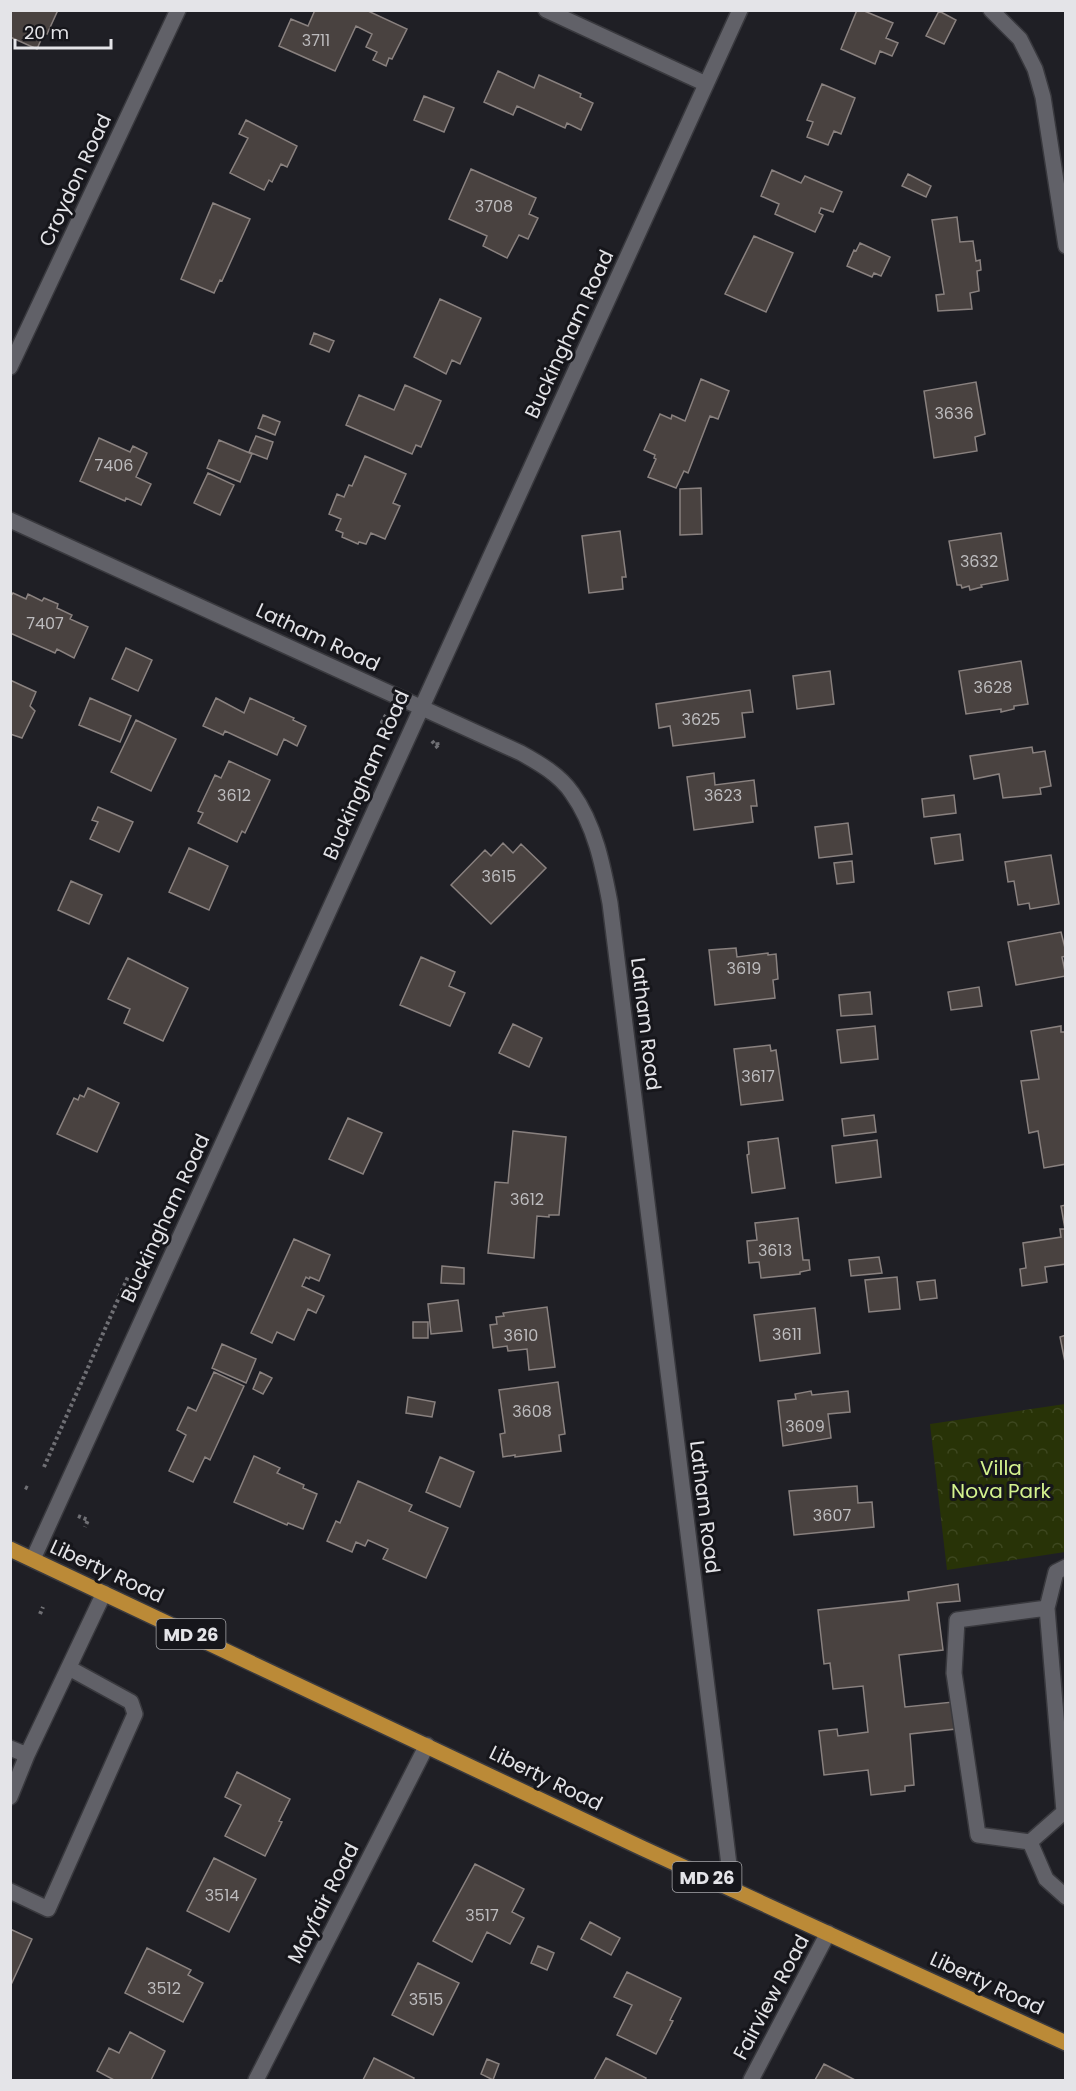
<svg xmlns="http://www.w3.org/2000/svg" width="1076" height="2091" font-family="Poppins,sans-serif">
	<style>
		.forest { fill: url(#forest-crowns) }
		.building { fill: #494240; stroke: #89817f; stroke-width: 1.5 }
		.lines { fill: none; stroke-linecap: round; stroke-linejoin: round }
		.minor-casing { stroke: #39393e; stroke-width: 18 }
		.major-casing { stroke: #39393e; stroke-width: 18 }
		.path { stroke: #6f6f74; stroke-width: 4; stroke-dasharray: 3 3; stroke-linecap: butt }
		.minor { stroke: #616168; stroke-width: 15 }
		.major { stroke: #bb8a37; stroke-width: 15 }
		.labels { text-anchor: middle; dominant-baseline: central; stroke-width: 6; stroke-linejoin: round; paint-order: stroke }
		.number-label { font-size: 16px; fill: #bdbcbe }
		.shield { fill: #16161b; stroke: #a6a6aa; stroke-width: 1.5 }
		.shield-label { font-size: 18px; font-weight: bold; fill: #e4e4e8 }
		.street-label { font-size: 20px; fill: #e4e4e8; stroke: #16161b }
		.park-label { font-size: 20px; fill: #d4f28e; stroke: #16161b }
	</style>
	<defs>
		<pattern id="forest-crowns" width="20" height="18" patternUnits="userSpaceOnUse" patternTransform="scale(1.5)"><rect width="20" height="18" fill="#283307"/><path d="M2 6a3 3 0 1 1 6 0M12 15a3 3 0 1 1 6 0" fill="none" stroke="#3d471f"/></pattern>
	</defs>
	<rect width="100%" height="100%" fill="#1f1f25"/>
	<!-- forest -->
	<path class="forest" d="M1065 1404V1552L947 1570 930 1424Z"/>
	<!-- building -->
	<path class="building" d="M10 10H58L47 34 44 33 37 49 10 37Z
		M315 10H366L407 29 392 59 389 58 386 66 373 60 377 52 366 47 372 34 356 26 335 71 279 46 291 19 308 26Z
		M857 10H862L893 23 886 38 898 43 892 56 880 51 875 64 841 49Z
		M939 11 956 20 944 44 926 36Z
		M498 71 534 88 539 75 581 94 580 97 593 103 581 130 567 123 565 128 517 106 513 115 484 102Z
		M822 84 855 98 841 134 834 131 828 145 807 137 813 122 807 120Z
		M424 96 454 108 444 132 414 120Z
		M246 120 297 146 287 167 281 164 272 182 269 180 264 190 230 173 248 138 239 134Z
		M471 169 536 198 529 214 538 218 528 239 519 235 507 258 483 246 487 236 449 219Z
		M772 170 801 183 805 176 842 192 833 212 821 208 819 213 823 215 815 232 775 214 779 204 761 196Z
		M908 174 931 186 926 197 902 186Z
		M213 203 250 219 222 281 220 280 214 293 181 279Z
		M957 217 960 242 973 241 976 261 980 260 981 270 977 271 979 291 970 293 972 309 938 311 936 295 944 294 932 220Z
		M754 236 793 253 766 312 725 294Z
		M860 243 890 257 881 276 874 273 872 277 847 266 854 250 856 251Z
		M440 299 481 318 460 364 452 360 446 374 414 357Z
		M314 333 334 341 329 352 310 344Z
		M701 379 729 391 718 419 710 416 688 473 684 471 676 488 648 477 656 459 654 458 655 455 644 450 660 414 671 419 672 415 685 421Z
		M976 382 985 434 975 437 977 451 934 458 924 391Z
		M405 385 441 401 421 447 416 445 412 454 346 425 359 395 394 410Z
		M263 415 280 422 275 435 258 428Z
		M256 436 273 442 267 459 249 452Z
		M99 438 130 452 133 446 147 453 136 477 151 484 141 505 126 498 125 501 80 481Z
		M219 440 252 454 240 482 207 468Z
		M365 456 406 474 393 503 400 506 385 539 371 533 366 544 359 542 358 544 342 537 343 533 336 530 341 519 329 514 337 494 344 497 349 485 352 486Z
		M208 473 234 485 220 515 194 503Z
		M701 488 702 534 680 535V489Z
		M620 531 626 577H622L623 589 589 593 582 536Z
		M1001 533 1008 580 981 585 982 587 970 590 969 586 962 588 961 585H957L949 541Z
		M13 593 26 599 28 594 42 601 44 598 58 604 57 608 72 615 70 619 88 627 74 658 57 649 55 653 10 633V597Z
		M126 648 152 660 138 691 112 679Z
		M1021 661 1028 704 1014 706V709L1001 712V709L966 714 959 671Z
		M830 671 834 704 797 709 793 676Z
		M10 680 36 692 30 706 35 711 22 738 10 734Z
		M750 690 753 712 742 713 745 737 673 746 670 726 659 728 656 704Z
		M90 698 131 716 120 742 79 725Z
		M216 698 244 713 250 698 294 718 293 720 306 726 297 746 284 739 277 755 225 731 223 735 203 726Z
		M136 720 176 739 151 791 111 772Z
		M1032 747 1033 753 1045 751 1051 786 1040 788 1041 794 1003 798 999 774 974 779 970 756Z
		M229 761 270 780 245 833 242 831 237 842 198 823 203 813 198 811 215 775 221 778Z
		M714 773 715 785 754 780 757 806H751L753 822 694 830 687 777Z
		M954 795 956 813 924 817 922 799Z
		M98 807 133 822 119 852 90 839 98 822 92 820Z
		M848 823 852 854 819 858 815 827Z
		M960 834 963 860 935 864 931 838Z
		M503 843 513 853 521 844 546 868 491 924 451 885 485 850 491 856Z
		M189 848 228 866 209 910 169 892Z
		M1051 855 1059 904 1030 909 1029 903 1018 905 1014 881 1008 882 1005 862Z
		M852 861 854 882 837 884 834 863Z
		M71 881 102 895 89 924 58 910Z
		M1061 932 1066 952V956L1062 957 1066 976 1016 985 1008 942Z
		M736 948 737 957 768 953V955L776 954 778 979 773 980 775 998 715 1005 709 950Z
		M421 957 455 972 449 986 465 993 450 1026 400 1005Z
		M128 958 188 988 163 1041 124 1023 130 1009 108 999Z
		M979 987 982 1006 951 1010 948 992Z
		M870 992 872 1014 841 1016 839 995Z
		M513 1024 542 1038 529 1067 499 1053Z
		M875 1026 878 1059 841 1063 837 1030Z
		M1061 1026V1032H1066V1164L1044 1168 1038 1131 1029 1133 1021 1081 1039 1079 1031 1031Z
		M770 1045 771 1051 776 1050 783 1100 741 1105 734 1049Z
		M88 1088 119 1103 97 1152 57 1134 74 1098 78 1100 80 1095 84 1097Z
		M874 1115 876 1132 844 1136 842 1119Z
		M348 1118 382 1133 363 1174 329 1159Z
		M513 1131 566 1137 559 1215H549V1217L537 1216 534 1258 488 1253 495 1182 508 1183Z
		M778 1138 785 1188 752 1193 747 1155 749 1154 748 1142Z
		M877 1140 881 1177 836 1183 832 1146Z
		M1066 1205V1264L1045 1267 1047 1282 1022 1286 1020 1269 1026 1268 1023 1243 1061 1237 1060 1229H1065L1061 1206Z
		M798 1218 803 1260H809L810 1270 800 1272V1274L761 1278 759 1262 749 1263 747 1241 757 1240 755 1223Z
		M294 1239 330 1255 319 1281 310 1277 309 1279 306 1277 302 1286 324 1296 316 1313 308 1309 294 1340 277 1332 272 1343 251 1333Z
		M879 1257 882 1273 851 1276 849 1260Z
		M442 1266 464 1268V1284L441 1283Z
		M897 1277 900 1309 869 1312 865 1280Z
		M935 1280 937 1298 920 1300 917 1282Z
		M458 1300 462 1331 431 1334 428 1304Z
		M547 1307 555 1367 529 1370 527 1349 508 1351 507 1346 493 1348 490 1325 497 1324 496 1317 504 1316 503 1313Z
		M815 1308 820 1353 760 1361 754 1315Z
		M413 1322H428V1338H413Z
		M1066 1335V1367L1060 1337Z
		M222 1344 256 1359 246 1383 212 1368Z
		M214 1372 244 1386 210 1460 205 1457 193 1482 169 1471 186 1435 177 1430 188 1407 196 1411Z
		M260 1372 272 1378 263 1394 253 1389Z
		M558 1382 565 1434 559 1435 561 1451 515 1457V1455L503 1457 500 1434 505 1433 499 1390Z
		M811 1391 812 1395 848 1391 850 1412 828 1414 831 1438 783 1446 778 1401 796 1399 795 1394Z
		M408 1397 435 1402 432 1417 406 1413Z
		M254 1456 280 1468 277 1473 304 1485 303 1488 317 1494 303 1529 288 1523 287 1525 234 1502Z
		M440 1457 474 1472 460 1507 426 1492Z
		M358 1481 412 1505 409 1511 448 1528 426 1578 383 1559 388 1549 368 1540 365 1546 356 1542 352 1552 327 1541 336 1521 340 1523Z
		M857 1486 858 1503 872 1502 874 1527 794 1535 789 1491Z
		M958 1584 960 1601 937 1603 943 1650 899 1655 905 1707 953 1702 956 1729 910 1734 914 1785 905 1786V1791L871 1795 868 1770 824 1775 819 1731 837 1729 838 1736 868 1732 863 1686 833 1689 830 1663 824 1664 818 1610 909 1600 908 1592Z
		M237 1772 290 1799 279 1821 282 1822 265 1856 225 1836 241 1805 225 1797Z
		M214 1858 256 1879 229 1932 187 1911Z
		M475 1864 524 1889 512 1912 524 1918 510 1944 487 1932 472 1962 433 1941Z
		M590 1922 620 1938 611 1955 581 1939Z
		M10 1929 32 1939 10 1987Z
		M538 1946 554 1953 547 1970 531 1963Z
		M147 1948 191 1970 188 1975 203 1983 183 2022 125 1993Z
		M418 1963 459 1983 433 2035 392 2015Z
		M627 1972 681 1998 670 2020 673 2021 656 2054 617 2035 632 2005 614 1997Z
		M130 2032 165 2051 151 2080H114L97 2071 109 2048 119 2053Z
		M374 2058 414 2078 413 2080H363Z
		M606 2058 646 2078 645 2080H594Z
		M487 2059 499 2064 493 2080 481 2074Z
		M824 2064 855 2080H815Z"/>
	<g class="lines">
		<defs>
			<path id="minor" d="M546 10 706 84
				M991 10 1020 39 1035 69 1043 97 1066 246
				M10 367 178 10
				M10 520 521 753C539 763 560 775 572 793 595 825 603 866 610 903L732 1889
				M33 1559 740 10
				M1066 1567 1056 1572 1047 1608 1064 1812 1030 1842 1046 1879 1066 1897
				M10 1748 27 1755 104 1593
				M10 1797 27 1755
				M1030 1842 978 1835 954 1673 957 1620 1047 1608
				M10 1891 48 1909 135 1714 131 1702 69 1668
				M256 2080 427 1745
				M751 2080 828 1933"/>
			<path id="major" d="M10 1549 642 1848 1066 2043"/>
		</defs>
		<!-- minor casing -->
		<use href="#minor" class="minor-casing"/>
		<!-- major casing -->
		<use href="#major" class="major-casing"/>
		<!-- path -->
		<path class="path" d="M386 715 382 722H391
			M432 741 438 748 437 740
			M44 1467 128 1277
			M25 1487 29 1489
			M78 1516 88 1520 85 1527
			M40 1614 43 1607"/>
		<!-- minor -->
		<use href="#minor" class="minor"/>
		<!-- major -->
		<use href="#major" class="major"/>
	</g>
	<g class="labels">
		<!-- number labels -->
		<g class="number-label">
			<text x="316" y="40">3711</text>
			<text x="494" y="206">3708</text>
			<text x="954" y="413">3636</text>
			<text x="114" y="465">7406</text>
			<text x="979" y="561">3632</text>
			<text x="45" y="623">7407</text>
			<text x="993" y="687">3628</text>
			<text x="701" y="719">3625</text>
			<text x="234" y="795">3612</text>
			<text x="723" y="795">3623</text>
			<text x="499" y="876">3615</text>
			<text x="744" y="968">3619</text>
			<text x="758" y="1076">3617</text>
			<text x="527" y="1199">3612</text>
			<text x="775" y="1250">3613</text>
			<text x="787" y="1334">3611</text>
			<text x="521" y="1335">3610</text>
			<text x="532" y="1411">3608</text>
			<text x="805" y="1426">3609</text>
			<text x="832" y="1515">3607</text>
			<text x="222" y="1895">3514</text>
			<text x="482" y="1915">3517</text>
			<text x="164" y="1988">3512</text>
			<text x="426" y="1999">3515</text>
		</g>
		<!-- shield labels -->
		<g class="shield">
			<rect x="156.5" y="1619" width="69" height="30" rx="4.5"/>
			<rect x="672.5" y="1862" width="69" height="30" rx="4.5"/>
		</g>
		<g class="shield-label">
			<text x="191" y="1634">MD 26</text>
			<text x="707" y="1877">MD 26</text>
		</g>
		<!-- street labels -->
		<g class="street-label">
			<text transform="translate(75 180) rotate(-65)">Croydon Road</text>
			<text transform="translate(569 334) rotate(-65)">Buckingham Road</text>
			<text transform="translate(318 637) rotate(25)">Latham Road</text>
			<text transform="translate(366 775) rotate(-66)">Buckingham Road</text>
			<text transform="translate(646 1024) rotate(83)">Latham Road</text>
			<text transform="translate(165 1218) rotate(-65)">Buckingham Road</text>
			<text transform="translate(705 1507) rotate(83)">Latham Road</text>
			<text transform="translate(107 1571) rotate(25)">Liberty Road</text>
			<text transform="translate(546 1778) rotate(26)">Liberty Road</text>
			<text transform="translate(323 1903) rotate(-63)">Mayfair Road</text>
			<text transform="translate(987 1983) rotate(25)">Liberty Road</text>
			<text transform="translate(771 1997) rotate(-62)">Fairview Road</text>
		</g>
		<!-- park labels -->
		<g class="park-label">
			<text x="1001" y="1468">Villa<tspan x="1001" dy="23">Nova Park</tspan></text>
		</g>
	</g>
	<!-- border -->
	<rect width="1076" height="2091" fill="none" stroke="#e4e4e8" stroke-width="24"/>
	<!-- scale -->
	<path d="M15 39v9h96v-9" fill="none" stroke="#e4e4e8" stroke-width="3"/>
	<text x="24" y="39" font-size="18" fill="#e4e4e8" stroke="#16161b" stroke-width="4.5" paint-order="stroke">20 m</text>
</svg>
